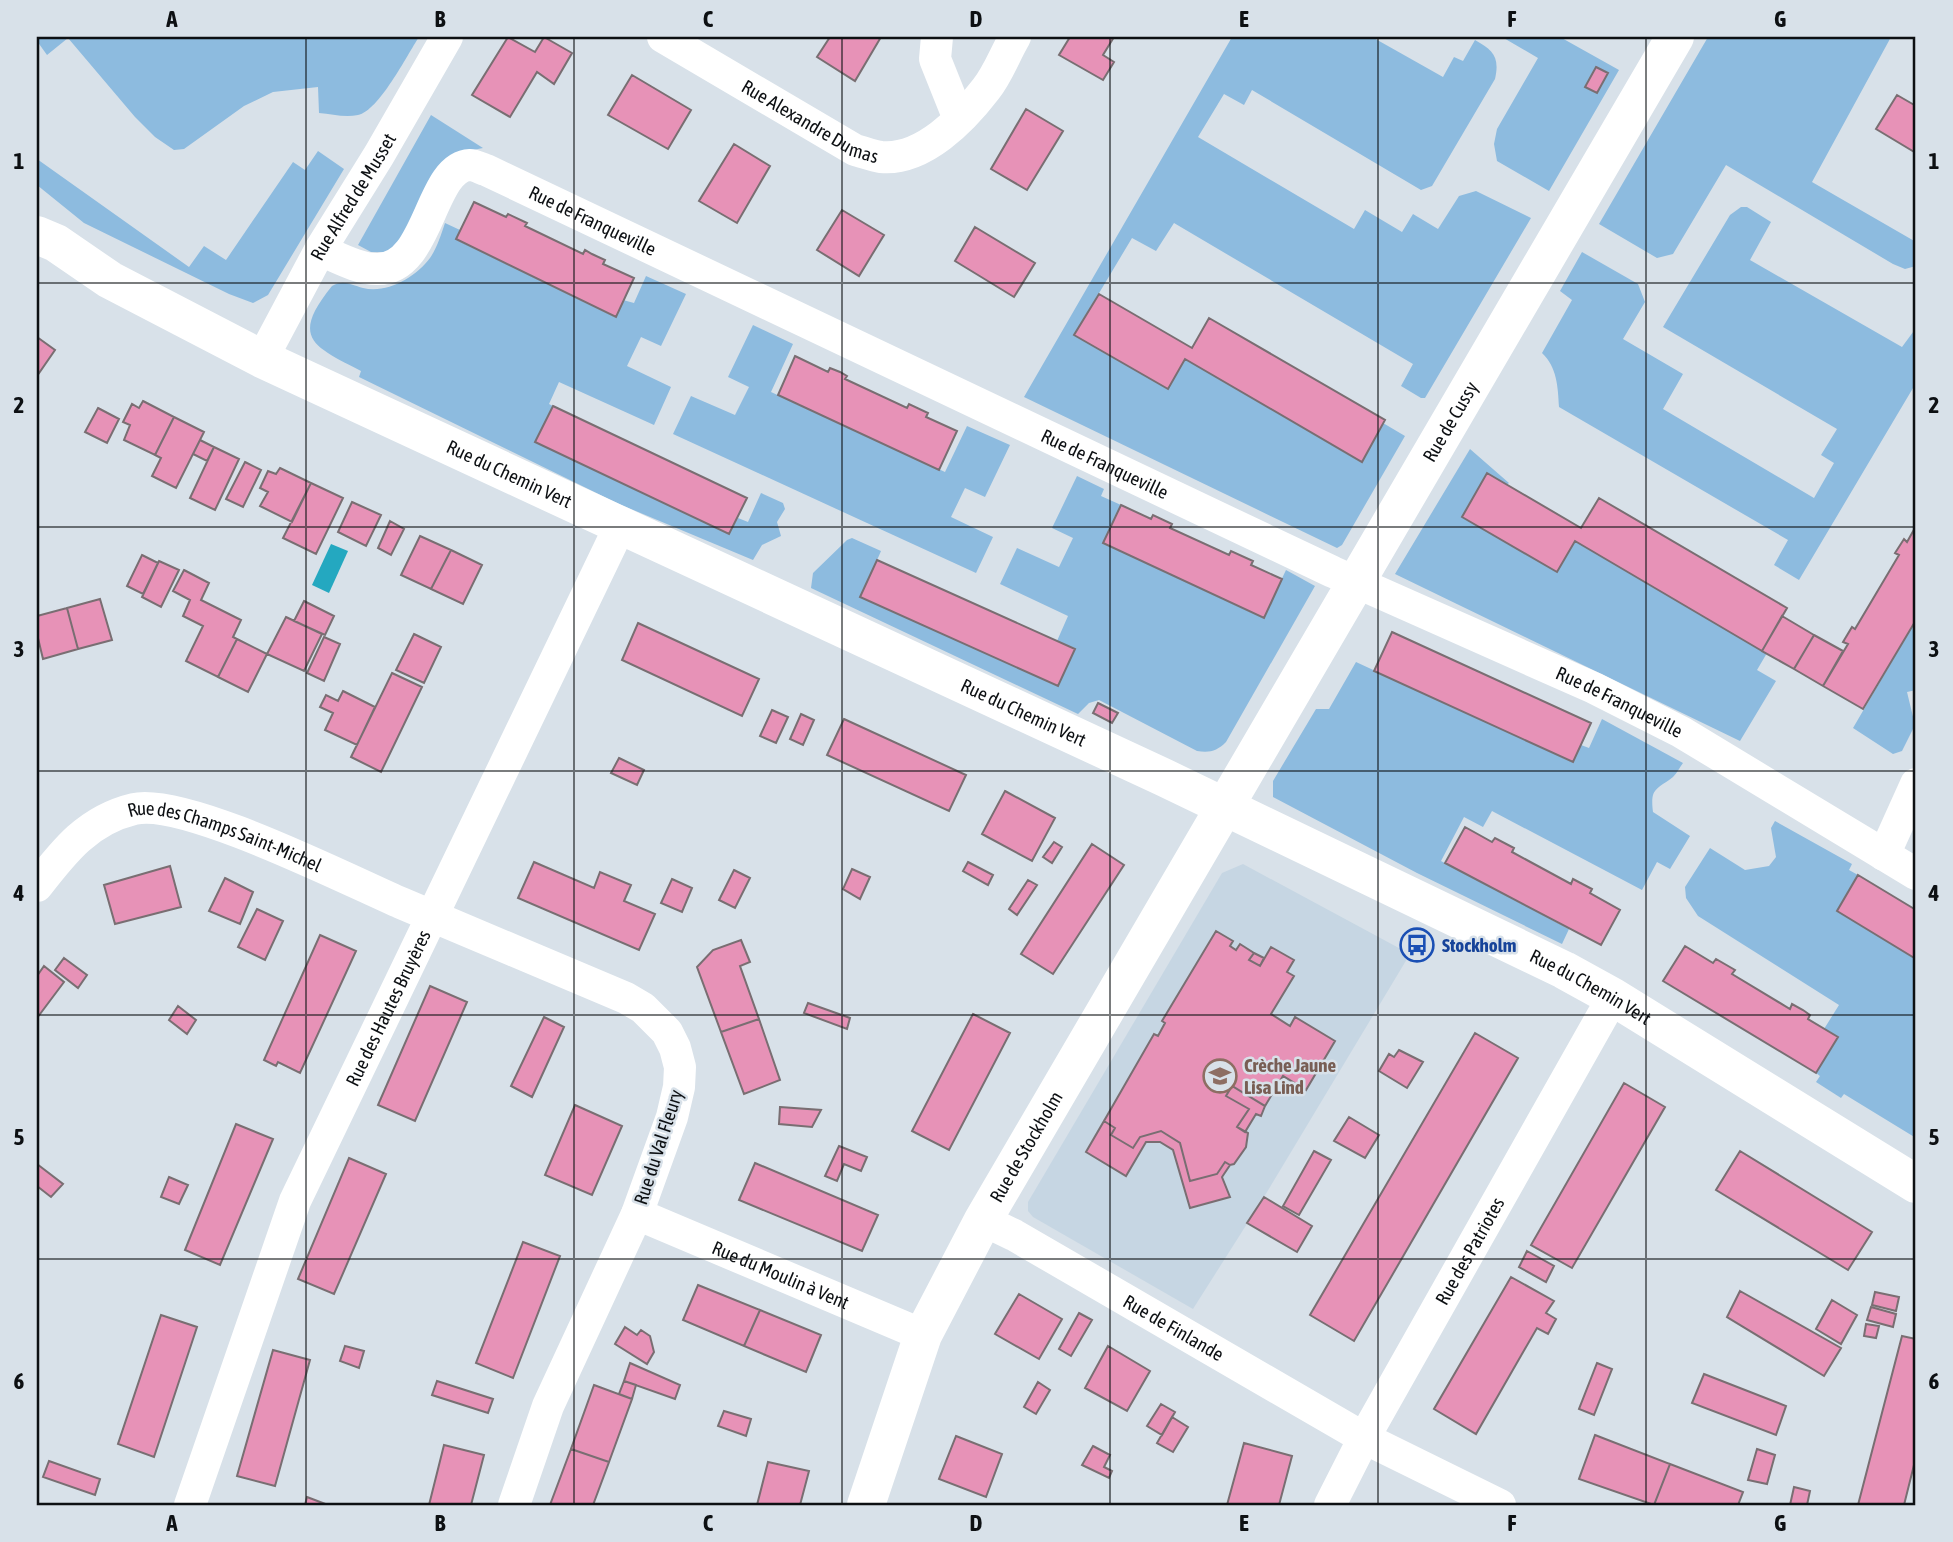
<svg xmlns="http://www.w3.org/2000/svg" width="1953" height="1542" font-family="'Asap Condensed',sans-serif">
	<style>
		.built { fill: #c6d6e3 }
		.green { fill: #8dbbdf }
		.water { fill: #24a8c0 }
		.building { fill: #e792b7; stroke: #796e72; stroke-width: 2 }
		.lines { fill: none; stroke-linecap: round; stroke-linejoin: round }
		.street { stroke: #fff; stroke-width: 32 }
		.secondary { stroke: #fff; stroke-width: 38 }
		.grid { fill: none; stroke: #0d1013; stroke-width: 2; stroke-opacity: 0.55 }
		.labels { text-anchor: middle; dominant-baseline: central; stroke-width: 5; stroke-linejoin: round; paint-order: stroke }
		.street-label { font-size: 19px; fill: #0d1013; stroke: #d8e1e9 }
		.transit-label { font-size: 19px; font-weight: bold; fill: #164399; stroke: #d8e1e9; text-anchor: start }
		.education-label { font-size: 19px; font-weight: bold; fill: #785e54; stroke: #d8e1e9; text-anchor: start }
		.neatline { fill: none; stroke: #0d1013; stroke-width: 2.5 }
		.grid-label { font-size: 23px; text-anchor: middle; font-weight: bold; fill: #0d1013 }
	</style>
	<rect width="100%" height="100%" fill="#d8e1e9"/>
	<!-- built -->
	<path class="built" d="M1243 864 1410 954 1264 1197 1193 1309 1033 1217 1028 1211V1202L1222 873Z"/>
	<!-- green -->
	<path class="green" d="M37 37H419C407 55 379 111 358 115 345 118 332 114 319 113L318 87 273 92 244 106 184 149 174 150 155 137 135 117 68 38 47 55 37 41Z
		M1232 37H1372L1443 77 1454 57 1463 61 1475 40C1493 50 1500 57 1495 79L1432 186 1421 190 1252 90 1244 105 1224 94 1198 137 1354 229 1365 210 1402 232 1413 214 1438 229 1459 196 1476 191 1531 218 1425 398H1421L1401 386 1413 364 1174 223 1156 251 1132 238 1074 335 1168 389 1185 359 1361 462 1383 423 1405 436 1342 545 1337 548 1024 397Z
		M1502 37H1560L1619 70 1549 191 1497 161 1494 144 1497 129 1538 58Z
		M1708 37H1891L1812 182 1916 242V266L1905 269 1893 264 1726 165 1673 254 1657 258 1599 224Z
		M431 115 483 148 463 152 402 239 387 252H371L358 245Z
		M318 151 344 169 268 295 253 303 229 294 84 223 37 185V159L189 267 204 246 226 260 293 162 305 170Z
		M1741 207H1747L1771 222 1750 260 1902 347 1916 328V383L1799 580 1774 565 1788 540 1559 407C1558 387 1557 367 1542 353L1572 300 1560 291 1582 252 1638 284 1645 302 1623 339 1683 374 1663 409 1814 498 1834 463 1821 455 1837 429 1663 327 1730 215Z
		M445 223 460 230 457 240 615 317 623 300 634 303 646 276 686 294 661 346 641 337 627 366 671 387 654 425 559 382 549 404 553 406 536 442 729 534 738 518 748 522 761 493 783 503 785 509 777 522 781 536 762 545 753 560 619 504 359 377 361 371C313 346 290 338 332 286 344 279 351 285 363 288 387 294 416 277 430 258 437 248 441 235 445 223Z
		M753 325 793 344 771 392 945 472 967 426 1010 445 985 497 965 488 951 517 993 537 976 573 673 434 691 396 735 415 749 387 728 377Z
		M1470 449 1509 483 1462 517 1557 572 1575 541 1767 653 1757 670 1776 681 1740 741 1395 574Z
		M1077 476 1104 489 1101 496 1121 505 1103 543 1263 618 1286 570 1315 586 1226 742C1217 751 1210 753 1197 751L1099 700 1089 703 1078 714 811 588 813 573 847 540 852 538 881 551 861 597 1058 685 1074 649 1057 641 1068 616 1000 584 1017 548 1059 567 1073 538 1052 528Z
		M1916 620V690L1907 692 1915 725 1902 751 1893 754 1853 728Z
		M1356 662 1572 762 1581 745 1589 748 1602 719 1683 763C1680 767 1677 773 1673 777 1656 790 1650 788 1653 812L1690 836 1670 869 1657 862 1642 890 1492 811 1483 827 1464 817 1441 861 1569 929 1562 944 1417 873 1273 797V781L1316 709H1329Z
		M1775 821 1852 864 1849 870 1858 875 1837 911 1916 959V1138L1844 1094 1841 1098 1816 1082 1820 1076 1816 1073 1838 1038 1824 1029 1839 1005 1698 916 1686 898 1685 887 1710 848 1745 870 1769 866 1776 857 1771 828Z"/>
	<!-- water -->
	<path class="water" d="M331 544 348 551 329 593 312 585Z"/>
	<!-- building -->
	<path class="building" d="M508 37 535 52 544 37 572 53 554 84 537 72 510 117 472 95Z
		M830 37H881L855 81 817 57Z
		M1070 37H1114L1103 55 1114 62 1103 80 1059 55Z
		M1596 67 1608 73 1597 93 1585 87Z
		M632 75 691 110 668 149 608 115Z
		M1897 95 1916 106V153L1876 129Z
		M1026 109 1063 131 1027 190 991 169Z
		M734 144 770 166 737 223 699 201Z
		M474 202 506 217 508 214 527 223 525 226 583 254 585 250 592 254 605 260 603 264 634 278 616 317 456 239Z
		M842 210 884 235 859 276 817 250Z
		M975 227 1035 263 1014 297 955 261Z
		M1099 294 1192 348 1209 318 1385 420 1362 462 1185 359 1168 389 1074 335Z
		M37 337 55 350 37 376Z
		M795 356 828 372 830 368 840 372 847 376 845 379 907 408 909 404 928 413 926 417 957 431 939 470 778 395Z
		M143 401 174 417 155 455 124 440 130 425 123 422 132 404 139 408Z
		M553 406 747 498 729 534 535 442Z
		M98 408 119 419 107 443 85 432Z
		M174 417 204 432 176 488 152 476 161 458 155 455Z
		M200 440 214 447 207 461 193 454Z
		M214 447 239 459 215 510 190 498Z
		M245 462 261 470 243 507 226 499Z
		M280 468 311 483 292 522 260 506 268 492 260 488 268 471 276 474Z
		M1487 473 1581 528 1599 498 1787 608 1762 651 1575 541 1557 572 1462 517Z
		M311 483 343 498 316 554 283 538Z
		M352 502 381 515 366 546 338 532Z
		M1121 505 1151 519 1153 515 1172 524 1170 528 1229 555 1231 551 1253 561 1251 565 1282 579 1264 618 1103 543Z
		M390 521 404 529 391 555 378 548Z
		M1916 526V620L1863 709 1823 686 1848 644 1843 642 1852 627 1855 629 1899 555 1895 553 1904 539 1907 542Z
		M420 536 451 550 431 589 401 575Z
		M451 550 482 565 463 604 431 589Z
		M142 555 158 563 143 594 127 586Z
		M877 560 1075 649 1058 686 860 597Z
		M159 561 179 570 161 607 142 597Z
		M184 570 209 583 201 600 241 620 233 637 237 639 218 677 186 661 203 626 183 616 190 600 173 591Z
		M100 599 112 640 78 649 67 608Z
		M304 601 334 616 325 635 294 621Z
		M67 608 78 649 43 659 37 634V616Z
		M1782 616 1814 635 1794 669 1762 651Z
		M286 617 322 634 304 671 267 654Z
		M638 623 759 679 742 716 622 660Z
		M1392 632 1591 723 1573 762 1374 671Z
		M414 634 441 647 424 683 396 670Z
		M1814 635 1843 651 1823 686 1794 669Z
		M324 637 340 644 324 681 307 673Z
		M237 639 267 654 248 692 218 677Z
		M392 673 422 687 381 772 351 757Z
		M343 691 375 707 357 745 325 730 333 713 320 707 326 695 338 701Z
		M1098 703 1118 713 1112 723 1093 713Z
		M772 710 788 717 776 743 760 736Z
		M801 714 814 720 803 745 790 739Z
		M844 719 966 775 949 811 827 755Z
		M619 758 644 770 637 785 611 773Z
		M1005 791 1055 818 1032 861 982 834Z
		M1465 827 1492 842 1495 838 1514 848 1512 852 1571 884 1573 879 1592 889 1590 893 1620 910 1601 945 1445 863Z
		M1054 842 1062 847 1052 863 1043 857Z
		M1092 844 1124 865 1053 974 1021 954Z
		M534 862 594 888 600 872 631 885 624 901 655 914 639 950 518 898Z
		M968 862 993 875 988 885 963 871Z
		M170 866 181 907 115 924 104 885Z
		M852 869 870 877 860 899 843 889Z
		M734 870 750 878 735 908 719 900Z
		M1858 875 1916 910V959L1837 911Z
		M225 878 253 892 240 924 209 911Z
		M672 879 692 888 682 912 661 903Z
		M1028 880 1037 885 1017 915 1009 909Z
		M257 909 283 921 265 960 238 947Z
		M1216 931 1233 941 1230 946 1236 950 1240 944 1254 953 1249 960 1260 966 1271 947 1294 960 1287 972 1294 976 1271 1014 1290 1026 1295 1017 1335 1041 1306 1090 1283 1076 1265 1106 1232 1086 1226 1096 1249 1109 1237 1127 1248 1133 1246 1147 1234 1164 1230 1165 1225 1162 1217 1174 1190 1181 1180 1143 1161 1131 1140 1137 1133 1148 1111 1135 1115 1128 1104 1121 1154 1034 1158 1036 1165 1023 1162 1021Z
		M320 935 356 951 300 1073 278 1062 276 1066 264 1060Z
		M1407 937 1427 947 1422 957 1402 947Z
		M741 940 750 962 740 966 759 1019 721 1032 697 967 713 950Z
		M1685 946 1713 963 1716 959 1735 970 1732 974 1790 1009 1792 1004 1803 1010 1810 1015 1808 1019 1838 1037 1816 1073 1663 981Z
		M1254 953 1264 958 1260 966 1249 960Z
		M64 958 87 975 78 988 55 970Z
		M44 966 64 982 37 1018V976Z
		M430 986 467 1002 415 1121 378 1105Z
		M808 1003 850 1018 847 1029 804 1013Z
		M178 1006 196 1020 187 1034 169 1020Z
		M973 1014 1010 1033 949 1150 912 1131Z
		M544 1017 564 1027 532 1097 511 1086Z
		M759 1019 780 1080 744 1094 721 1032Z
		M1475 1033 1518 1058 1354 1341 1310 1315Z
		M1399 1050 1423 1062 1407 1088 1379 1071 1389 1054 1394 1057Z
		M1624 1083 1665 1107 1572 1268 1531 1245Z
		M1232 1086 1265 1106 1261 1116 1256 1114 1245 1132 1237 1127 1249 1109 1226 1096Z
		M575 1105 622 1126 592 1195 545 1175Z
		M780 1107 821 1110 812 1127 779 1124Z
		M1349 1117 1379 1135 1365 1158 1334 1141Z
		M1104 1121 1115 1128 1111 1135 1133 1148 1140 1137 1161 1131 1180 1143 1190 1181 1217 1174 1225 1162 1230 1165 1222 1177 1230 1197 1190 1208 1173 1150 1160 1142H1146L1126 1176 1086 1152Z
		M236 1124 273 1139 220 1265 185 1250Z
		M839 1146 867 1157 861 1171 844 1164 837 1181 825 1176Z
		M1314 1151 1331 1160 1299 1215 1283 1206Z
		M1740 1151 1872 1232 1848 1270 1716 1190Z
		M349 1158 386 1174 334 1294 298 1279Z
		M755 1163 878 1215 862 1251 739 1200Z
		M37 1164 63 1184 51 1197 37 1186Z
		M169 1177 188 1185 179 1204 161 1197Z
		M1264 1197 1312 1226 1297 1252 1247 1223Z
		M523 1242 560 1256 513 1378 476 1363Z
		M1527 1251 1554 1266 1546 1282 1519 1267Z
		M1511 1277 1554 1301 1546 1313 1556 1319 1548 1334 1537 1328 1476 1434 1434 1409Z
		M698 1285 760 1310 744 1346 683 1320Z
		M1740 1291 1841 1348 1824 1376 1727 1317Z
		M1875 1292 1899 1297 1896 1311 1872 1305Z
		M1019 1294 1062 1319 1039 1359 995 1334Z
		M1832 1300 1857 1315 1841 1344 1816 1329Z
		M1871 1307 1896 1314 1893 1327 1867 1320Z
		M760 1310 821 1335 806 1372 744 1346Z
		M1079 1313 1092 1320 1071 1356 1059 1349Z
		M161 1315 197 1327 154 1457 118 1444Z
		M1866 1324 1879 1326 1876 1338 1864 1336Z
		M625 1327 637 1335 641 1330 650 1336 654 1352 647 1364 615 1344Z
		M1902 1336 1916 1339V1457L1904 1505H1858Z
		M345 1346 364 1351 359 1368 340 1361Z
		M1108 1346 1150 1371 1127 1411 1085 1388Z
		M273 1350 310 1360 275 1486 237 1476Z
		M630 1363 680 1385 675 1399 624 1381Z
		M1597 1363 1612 1369 1594 1415 1579 1409Z
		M1704 1374 1786 1406 1776 1435 1692 1403Z
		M437 1381 493 1399 488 1413 432 1395Z
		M624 1381 636 1385 632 1399 619 1394Z
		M1038 1382 1050 1390 1036 1414 1024 1407Z
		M594 1385 632 1399 609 1462 571 1449Z
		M1161 1404 1175 1412 1162 1435 1147 1426Z
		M724 1411 751 1419 746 1436 718 1426Z
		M1172 1417 1188 1427 1173 1452 1157 1443Z
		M1595 1435 1670 1464 1654 1505 1579 1479Z
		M956 1436 1002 1454 986 1497 939 1479Z
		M1244 1443 1292 1456 1279 1505H1227Z
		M444 1445 484 1455 471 1505H429Z
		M1093 1446 1110 1455 1104 1467 1112 1471 1109 1478 1082 1465Z
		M571 1449 609 1462 593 1505H550Z
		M1757 1449 1775 1455 1767 1484 1748 1480Z
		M49 1461 100 1479 95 1495 43 1477Z
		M768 1462 809 1471 800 1505H757Z
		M1670 1464 1743 1492 1738 1505H1654Z
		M1794 1487 1810 1491 1807 1505H1790Z
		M307 1497 328 1505H305Z"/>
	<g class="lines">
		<!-- street -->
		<g class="street">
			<path id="s1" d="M663 37 855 150C863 152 873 156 881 157 923 161 963 119 986 89 998 74 1005 54 1015 37"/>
			<path d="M937 37 935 59 959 119"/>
			<path id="s2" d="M320 250C337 257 358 269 377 269 430 270 429 167 470 165 475 165 482 169 486 170L1333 572 1594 688 1681 732 1916 874"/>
			<path id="s3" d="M262 359 320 250 379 155 447 37"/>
			<path d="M1884 855 1916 784"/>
			<path id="s4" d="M37 886C64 851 88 820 134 809 184 797 348 880 401 903 476 935 551 966 626 998L643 1008 667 1032 675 1048 680 1067 679 1087 672 1117 637 1214 548 1406 514 1505"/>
			<path id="s5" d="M637 1214 923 1335"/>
			<path id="s6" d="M983 1220 1014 1235 1364 1438 1500 1505"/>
			<path id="s7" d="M190 1505 295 1201 620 526"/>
			<path id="s8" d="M1330 1505 1364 1438 1613 997"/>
		</g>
		<!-- secondary -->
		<g class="secondary">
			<path id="s9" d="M37 235 56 243 110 280 262 359 1163 777 1564 970 1613 997 1916 1184"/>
			<path id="s10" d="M866 1505 923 1335 983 1220 1675 37"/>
		</g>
	</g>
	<!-- grid -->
	<path class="grid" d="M306 37V1505M574 37V1505M842 37V1505M1110 37V1505M1378 37V1505M1646 37V1505M37 283H1916M37 527H1916M37 771H1916M37 1015H1916M37 1259H1916"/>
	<!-- icons -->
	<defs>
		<symbol id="bus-ring" viewBox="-11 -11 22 22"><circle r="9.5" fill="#d8e1e9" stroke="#1a4fb4" stroke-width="1.5"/><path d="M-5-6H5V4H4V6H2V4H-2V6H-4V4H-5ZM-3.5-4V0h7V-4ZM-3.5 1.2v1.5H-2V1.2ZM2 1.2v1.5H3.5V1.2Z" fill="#1a4fb4"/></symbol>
		<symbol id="school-ring" viewBox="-11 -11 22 22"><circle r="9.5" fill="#d8e1e9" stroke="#8d6e63" stroke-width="1.5"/><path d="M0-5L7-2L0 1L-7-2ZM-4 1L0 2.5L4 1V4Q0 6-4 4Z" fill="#8d6e63"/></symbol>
	</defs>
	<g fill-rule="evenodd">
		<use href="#bus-ring" x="1398" y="926" width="38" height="38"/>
		<use href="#school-ring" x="1201" y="1057" width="38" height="38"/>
	</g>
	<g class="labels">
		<!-- street labels -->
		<g class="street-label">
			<text stroke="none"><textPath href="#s1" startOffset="170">Rue Alexandre Dumas</textPath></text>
			<text stroke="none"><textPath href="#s3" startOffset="186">Rue Alfred de Musset</textPath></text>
			<text stroke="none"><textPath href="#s2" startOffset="343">Rue de Franqueville</textPath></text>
			<text stroke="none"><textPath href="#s10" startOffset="1234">Rue de Cussy</textPath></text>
			<text stroke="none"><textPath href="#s2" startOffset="910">Rue de Franqueville</textPath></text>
			<text stroke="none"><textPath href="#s9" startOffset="530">Rue du Chemin Vert</textPath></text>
			<text stroke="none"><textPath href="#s2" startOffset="1477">Rue de Franqueville</textPath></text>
			<text stroke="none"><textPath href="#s9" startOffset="1097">Rue du Chemin Vert</textPath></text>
			<text stroke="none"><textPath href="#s4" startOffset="222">Rue des Champs Saint-Michel</textPath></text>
			<text stroke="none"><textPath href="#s9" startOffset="1727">Rue du Chemin Vert</textPath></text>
			<text stroke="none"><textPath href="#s7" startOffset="536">Rue des Hautes Bruyères</textPath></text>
			<text transform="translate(658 1147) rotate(-72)">Rue du Val Fleury</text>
			<text stroke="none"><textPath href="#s10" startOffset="394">Rue de Stockholm</textPath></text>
			<text stroke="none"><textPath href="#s8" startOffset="290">Rue des Patriotes</textPath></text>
			<text stroke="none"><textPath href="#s5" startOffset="156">Rue du Moulin à Vent</textPath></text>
			<text stroke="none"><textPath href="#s6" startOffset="219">Rue de Finlande</textPath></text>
		</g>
		<!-- transit labels -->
		<g class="transit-label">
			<text x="1442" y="945">Stockholm</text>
		</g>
		<!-- education labels -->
		<g class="education-label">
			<text x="1244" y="1065">Crèche Jaune<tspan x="1244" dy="22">Lisa Lind</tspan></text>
		</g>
	</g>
	<!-- border -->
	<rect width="1953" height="1542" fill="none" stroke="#d8e1e9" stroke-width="77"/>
	<rect x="38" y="38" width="1876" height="1466" class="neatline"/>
	<g class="grid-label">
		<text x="172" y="27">A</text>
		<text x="440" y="27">B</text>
		<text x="708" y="27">C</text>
		<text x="976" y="27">D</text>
		<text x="1244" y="27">E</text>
		<text x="1512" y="27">F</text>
		<text x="1780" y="27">G</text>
		<text x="19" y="169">1</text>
		<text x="1934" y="169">1</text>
		<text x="19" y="413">2</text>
		<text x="1934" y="413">2</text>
		<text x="19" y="657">3</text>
		<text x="1934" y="657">3</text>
		<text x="19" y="901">4</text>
		<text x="1934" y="901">4</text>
		<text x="19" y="1145">5</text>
		<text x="1934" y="1145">5</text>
		<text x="19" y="1389">6</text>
		<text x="1934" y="1389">6</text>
		<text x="172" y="1531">A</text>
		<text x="440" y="1531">B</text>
		<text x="708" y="1531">C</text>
		<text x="976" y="1531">D</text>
		<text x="1244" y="1531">E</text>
		<text x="1512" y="1531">F</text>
		<text x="1780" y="1531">G</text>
	</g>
</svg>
